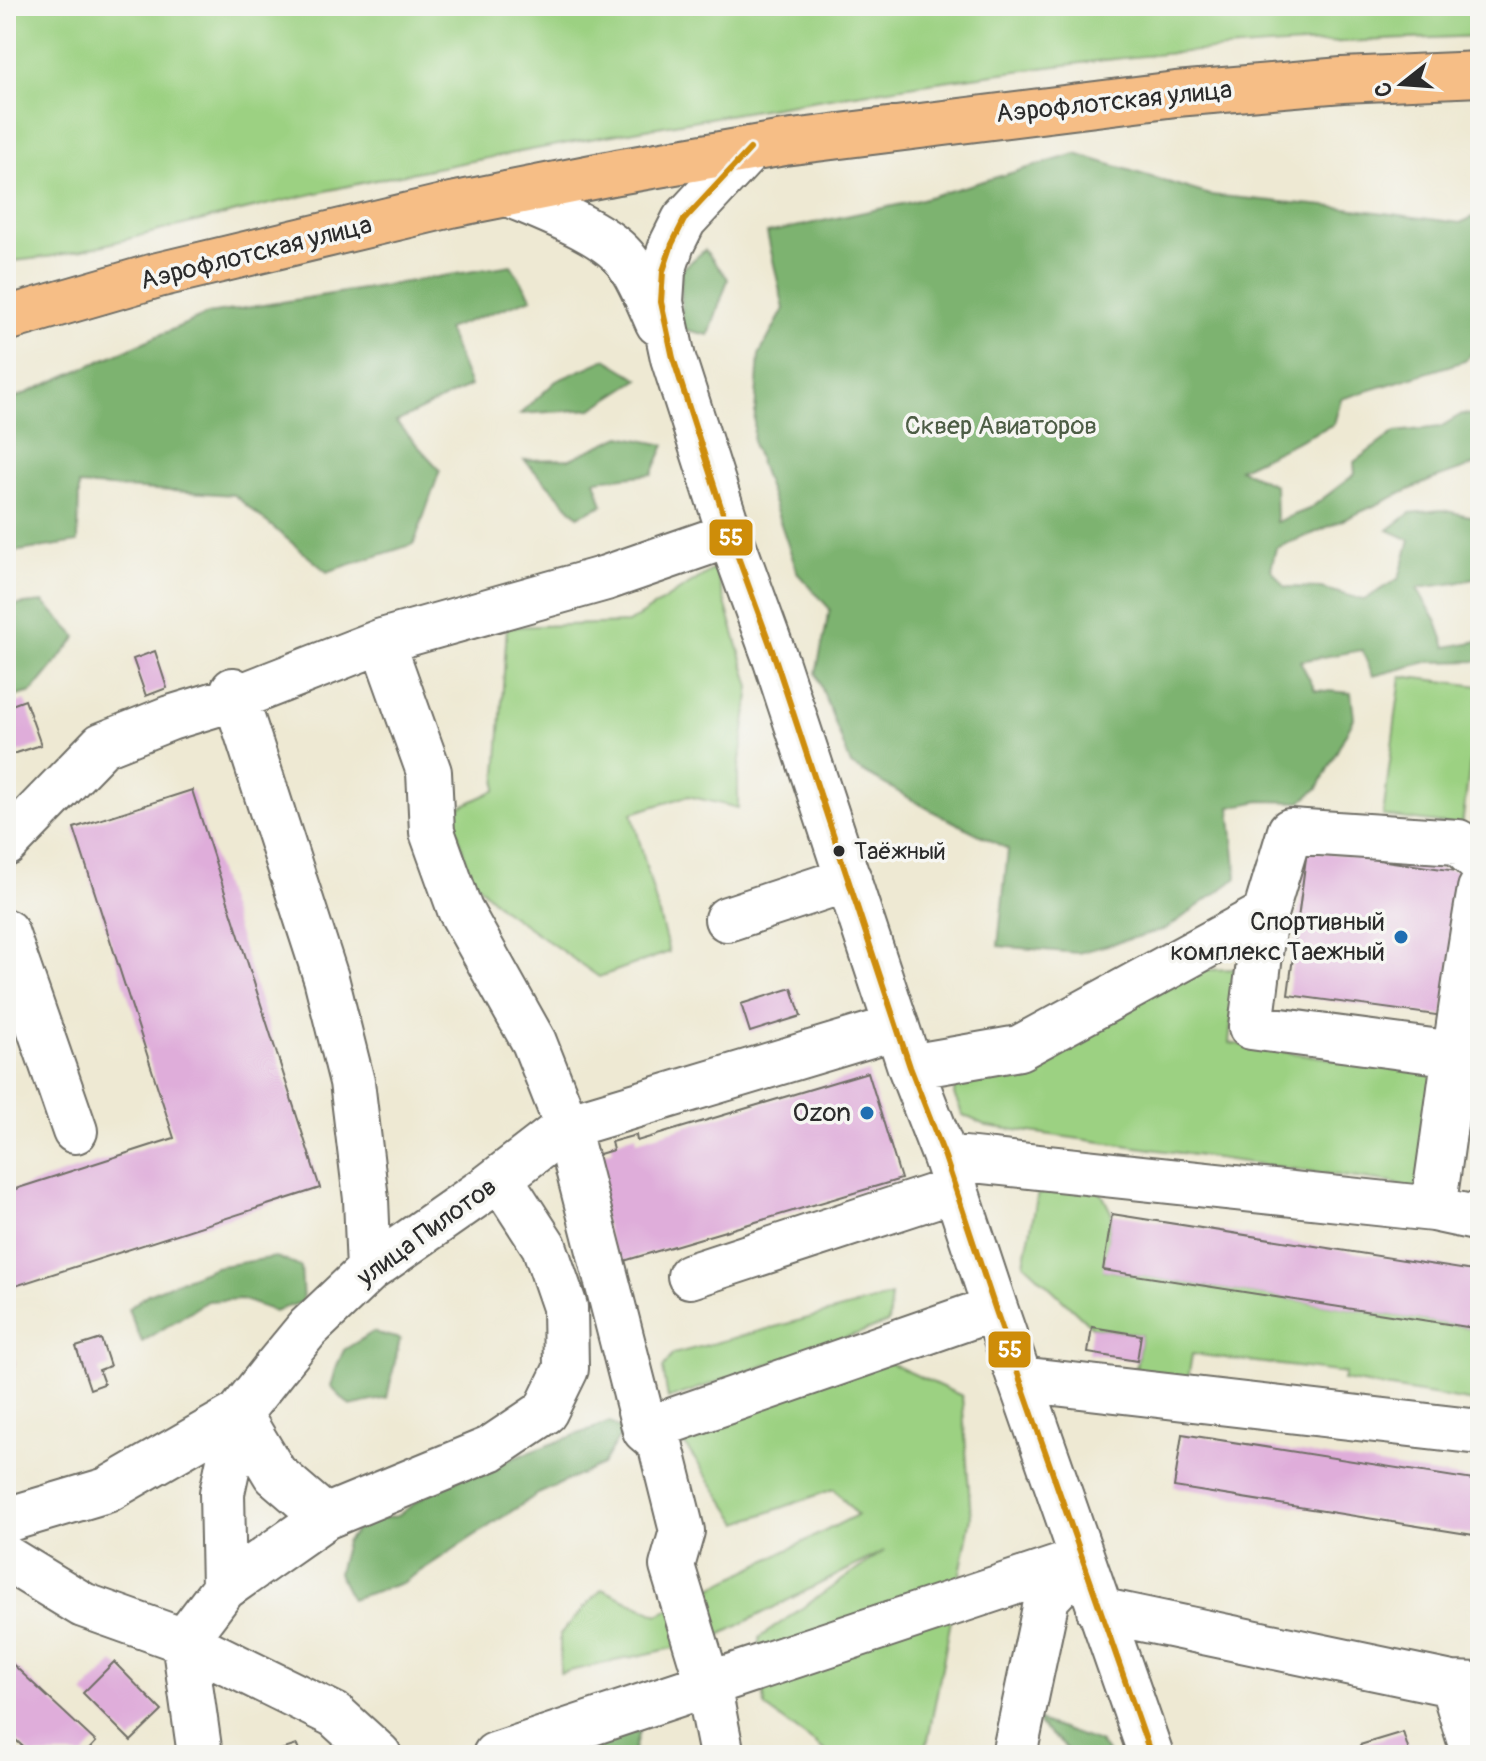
<svg xmlns="http://www.w3.org/2000/svg" width="1486" height="1761" font-family="Pangolin,sans-serif">
	<style>
		.green { fill: #9cd182; stroke: #647e56; stroke-width: 2 }
		.forest { fill: #7db370; stroke: #546f4e; stroke-width: 2 }
		.building { fill: #dfadda }
		.lines { fill: none; stroke-linecap: round; stroke-linejoin: round }
		.minor-casing { stroke: #6f6e66; stroke-width: 48 }
		.major-casing { stroke: #6f6e66; stroke-width: 48 }
		.minor { stroke: #fff; stroke-width: 44 }
		.major { stroke: #f6be86; stroke-width: 44 }
		.bus-1-casing { stroke: #f6f6f2; stroke-width: 12 }
		.bus-1 { stroke: #ce8d09; stroke-width: 6 }
		.bus-dot { fill: #2b2b2b; stroke: #f6f6f2; stroke-width: 3 }
		.poi-dot { fill: #1f6fb2; stroke: #f6f6f2; stroke-width: 3 }
		.labels { text-anchor: middle; dominant-baseline: central; stroke-width: 7; stroke-linejoin: round; paint-order: stroke }
		.bus-label { font-size: 24px; fill: #2b2b2b; stroke: #f6f6f2; text-anchor: start }
		.street-label { font-size: 26px; fill: #2b2b2b; stroke: #f6f6f2 }
		.park-label { font-size: 26px; fill: #4d5d45; stroke: #f6f6f2 }
		.poi-label { font-size: 26px; fill: #2b2b2b; stroke: #f6f6f2; text-anchor: end }
		.line-badge { stroke: #f6f6f2; stroke-width: 3 }
		.badge-label { font-size: 22px; text-anchor: middle; font-weight: bold; fill: #fff }
	</style>
	<rect width="100%" height="100%" fill="#f6f6f2"/>
	<filter id="ink" filterUnits="userSpaceOnUse"><feTurbulence type="fractalNoise" baseFrequency=".0125" numOctaves="2"/><feDisplacementMap in="SourceGraphic" scale="16" xChannelSelector="R" yChannelSelector="G"/><feConvolveMatrix kernelMatrix="1 2 1 2 8 2 1 2 1" color-interpolation-filters="sRGB"/></filter>
	<filter id="wash" filterUnits="userSpaceOnUse"><feTurbulence type="fractalNoise" baseFrequency=".006" numOctaves="4" result="noise"/><feDisplacementMap in="SourceGraphic" scale="32" xChannelSelector="R" yChannelSelector="G"/><feGaussianBlur stdDeviation="1.8" result="paint"/><feColorMatrix in="noise" values="0 0 0 0 0 0 0 0 0 0 0 0 0 0 0 0 0 1.4 0 .05"/><feComposite in="paint" operator="in"/></filter>
	<g filter="url(#wash)">
		<rect width="100%" height="100%" fill="#eee9d3"/>
		<!-- green -->
		<path class="green" d="M6 6H1480V36C1355 41 1230 46 1106 60 884 86 665 124 446 166 355 183 265 205 175 227 120 240 63 259 6 261Z
			M715 568 750 687 738 775V808L688 796 632 813 669 952 599 977 501 908 471 878 451 811 496 790 507 627 628 623Z
			M1401 676 1480 686 1462 826 1383 816Z
			M1237 969 1229 1043 1452 1077 1416 1190 1393 1183 987 1126 963 1115 954 1095 955 1084 961 1072 1203 970Z
			M1040 1183 1101 1192 1112 1214 1104 1270 1480 1329V1403L1343 1380 1345 1373 1192 1354 1185 1399 1132 1392 1141 1335 1092 1327 1024 1263Z
			M891 1296 888 1323 668 1399 663 1368 673 1354Z
			M883 1360 962 1396 971 1517 925 1755H831L765 1707 759 1638 884 1551 710 1640 560 1673V1634L602 1589 658 1615 857 1515 834 1489 739 1523 674 1429Z"/>
		<!-- forest -->
		<path class="forest" d="M1076 154 1210 195 1346 208 1460 223 1480 214V344L1465 361 1341 399 1334 424 1239 469 1275 485 1276 522 1309 509 1355 474 1354 462 1395 432 1440 427 1462 414 1480 416V463L1431 480 1312 534 1276 548 1271 569 1285 587 1321 588 1364 600 1399 578 1410 540 1388 530 1410 513 1442 510 1479 518 1480 516V576L1456 583 1417 588 1437 622 1446 647 1479 641 1480 661 1427 662 1373 676 1362 650 1300 661 1315 690 1351 693 1354 718 1318 788 1301 802 1260 801 1230 807 1237 878 1166 929 1141 936 1078 953 998 946 1008 849 934 812 851 765 816 673 830 609 798 574 753 443 759 355 784 309 767 233 911 202Z
			M705 250 728 279 709 335 682 329 681 270Z
			M511 265 532 298 447 329 470 386 396 422 440 470 414 544 327 572 234 495 79 485 78 542 6 553V402L208 314Z
			M606 359 639 379 592 409 520 414 556 381Z
			M621 436 665 445 652 474 595 480 603 505 578 516 524 460 570 459Z
			M43 602 77 637 32 692 6 699V606Z
			M276 1257 301 1267 303 1302 274 1311 241 1299 207 1301 142 1342 128 1309 148 1294 215 1267Z
			M373 1332 400 1339 387 1398 350 1406 331 1387 337 1365 344 1350Z
			M610 1422 623 1431 602 1465 538 1494 402 1583 351 1599 338 1573 346 1542 363 1522 397 1516 439 1486Z
			M1033 1719 1099 1742 1110 1755H1074Z
			M618 1729 639 1731 634 1751 630 1755H550Z"/>
		<g id="blocks">
			<!-- building -->
			<path class="building" d="M155 651 167 688 146 696 133 659Z
				M25 700 41 745 7 756 10 766 6 767V707Z
				M192 790 320 1188 6 1289V1192L174 1138 74 828Z
				M1307 850 1464 872 1443 1016 1288 995Z
				M792 988 801 1016 750 1032 741 1004Z
				M868 1072 901 1179 617 1263 586 1158 613 1150 611 1142 636 1135 637 1141Z
				M1112 1214 1480 1272V1329L1103 1270Z
				M1092 1327 1141 1335 1137 1361 1088 1353Z
				M6 1334 16 1365 6 1368Z
				M101 1339 110 1366 99 1370 104 1384 90 1389 76 1347Z
				M1182 1434 1480 1481V1536L1174 1487Z
				M6 1658 96 1742 84 1755H32L6 1731Z
				M114 1662 162 1711 131 1741 83 1693Z
				M1403 1732 1410 1755H1364L1360 1745Z
				M297 1745 301 1755H268V1754Z"/>
		</g>
	</g>
	<g filter="url(#ink)">
		<use href="#blocks" fill-opacity="0" stroke="#6f6e66" stroke-width="2"/>
		<g class="lines">
			<defs>
				<path id="minor" d="M750 149 684 220 672 244 663 271 661 302 673 358 730 535 776 661 910 1067 945 1157 995 1308 1151 1755
					M508 194C540 208 607 232 627 261 640 279 649 303 658 323
					M382 641 429 772 432 832 460 910 534 1042 567 1126 645 1430 660 1443 682 1531 672 1566 708 1684 722 1755
					M233 690 326 978 352 1082 366 1199 369 1270
					M6 844 102 745 170 718 236 698 382 641 606 578 730 535
					M727 919 849 879
					M6 932 75 1131
					M1455 1054 1251 1027 1265 914 1290 831 1458 842 1480 863
					M910 1067 1019 1048 1265 914
					M945 1157 1433 1209 1480 1219
					M1433 1209C1449 1103 1461 996 1480 889
					M690 1276 956 1189
					M1020 1379 1480 1432
					M239 1414 275 1474 325 1517
					M645 1430 995 1308
					M6 1520 107 1490 239 1414 275 1368 308 1328 369 1270 488 1187 567 1126 897 1027
					M6 1558 83 1605 184 1641 335 1715 379 1755
					M224 1588 222 1493 239 1414
					M1099 1610 1452 1684 1480 1685
					M1452 1684 1474 1755
					M200 1755 184 1641 224 1588 325 1517 490 1449 545 1412 566 1369 565 1307 544 1246 500 1178
					M495 1755 1082 1560
					M1014 1755 1047 1598 1082 1560"/>
				<path id="major" d="M6 319 158 275 451 205 617 172 784 143 1176 94 1342 80 1480 74"/>
			</defs>
			<!-- minor casing -->
			<use href="#minor" class="minor-casing"/>
			<!-- major casing -->
			<use href="#major" class="major-casing"/>
			<!-- minor -->
			<use href="#minor" class="minor"/>
			<!-- major -->
			<use href="#major" class="major"/>
			<defs>
				<path id="bus-1" d="M750 149 684 220 672 244 663 271 661 302 673 358 730 535 776 661 910 1067 945 1157 995 1308 1151 1755"/>
			</defs>
			<!-- bus-1 casing -->
			<use href="#bus-1" class="bus-1-casing"/>
			<!-- bus-1 -->
			<use href="#bus-1" class="bus-1"/>
		</g>
	</g>
	<!-- markers -->
	<circle class="bus-dot" cx="839" cy="851" r="7"/>
	<g class="poi-dot">
		<circle cx="1401" cy="937" r="8"/>
		<circle cx="867" cy="1113" r="8"/>
	</g>
	<g class="labels">
		<!-- bus labels -->
		<g class="bus-label">
			<text x="854" y="851">Таёжный</text>
		</g>
		<!-- street labels -->
		<g class="street-label">
			<text transform="translate(1114 102) rotate(-6)">Аэрофлотская улица</text>
			<text transform="translate(256 253) rotate(-14)">Аэрофлотская улица</text>
			<text transform="translate(427 1232) rotate(-36)">улица Пилотов</text>
		</g>
		<!-- park labels -->
		<g class="park-label">
			<text x="1001" y="426">Сквер Авиаторов</text>
		</g>
		<!-- poi labels -->
		<g class="poi-label">
			<text x="1385" y="922">Спортивный<tspan x="1385" dy="30">комплекс Таежный</tspan></text>
			<text x="851" y="1113">Ozon</text>
		</g>
	</g>
	<g class="line-badge">
		<rect x="708" y="518" width="46" height="39" rx="8" fill="#ce8d09"/>
		<rect x="987" y="1330" width="45" height="39" rx="8" fill="#ce8d09"/>
	</g>
	<g class="badge-label">
		<text x="731" y="545">55</text>
		<text x="1010" y="1357">55</text>
	</g>
	<!-- margin -->
	<rect width="1486" height="1761" fill="none" stroke="#f6f6f2" stroke-width="32"/>
	<!-- north arrow -->
	<g transform="translate(1402 84) rotate(253)" stroke="#f6f6f2" stroke-width="6" paint-order="stroke">
	<path d="M0-6L14 30L0 20L-14 30Z" fill="#2b2b2b"/>
	<text y="-12" font-size="22" font-weight="bold" text-anchor="middle" fill="#2b2b2b">С</text>
	</g>
</svg>
